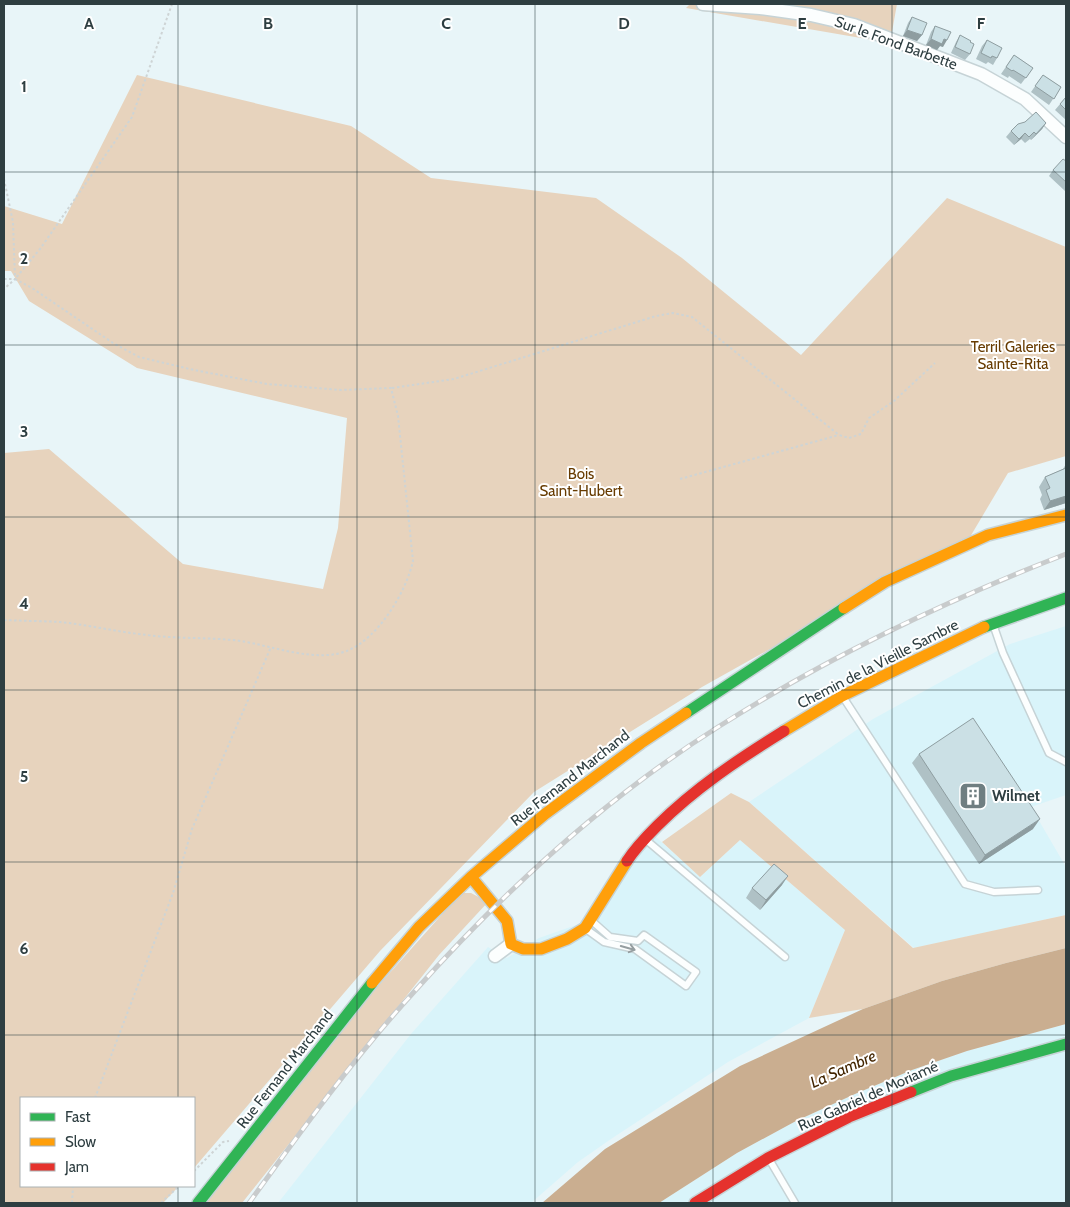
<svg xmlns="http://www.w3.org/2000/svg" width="1070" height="1207" font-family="Cabin,sans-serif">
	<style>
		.built { fill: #d9f4fa }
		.green { fill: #e7d3bd }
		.water { fill: #caae90 }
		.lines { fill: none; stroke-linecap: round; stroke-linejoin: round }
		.lane-casing { stroke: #c6d3d6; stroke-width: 9 }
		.street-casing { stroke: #c6d3d6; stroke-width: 15 }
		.fast-casing { stroke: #c6d3d6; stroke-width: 14 }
		.slow-casing { stroke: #c6d3d6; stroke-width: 14 }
		.jam-casing { stroke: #c6d3d6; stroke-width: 14 }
		.path { stroke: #ced4d5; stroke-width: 2; stroke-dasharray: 2.5 2.5; stroke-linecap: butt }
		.lane { stroke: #fcfefe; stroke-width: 6 }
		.street { stroke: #fcfefe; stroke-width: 12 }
		.fast { stroke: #30b455; stroke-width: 11 }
		.slow { stroke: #ff9f0a; stroke-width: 11 }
		.jam { stroke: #e5322d; stroke-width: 11 }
		.rail-casing { stroke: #c8cbcc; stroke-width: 5 }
		.rail { stroke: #fff; stroke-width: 3; stroke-dasharray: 9; stroke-linecap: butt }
		.wall { fill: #afc1c5 }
		.shaded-wall { fill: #8e9da0 }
		.building { fill: #cbe0e5; stroke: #8e9da0 }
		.oneway { stroke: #959ea0 }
		.grid { fill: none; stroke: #2e3e41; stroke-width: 1; stroke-opacity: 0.55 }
		.labels { text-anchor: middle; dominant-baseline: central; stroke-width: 4; stroke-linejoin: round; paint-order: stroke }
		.street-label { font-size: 15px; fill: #2e3e41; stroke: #fff }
		.park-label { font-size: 15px; fill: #673b01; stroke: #fff }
		.poi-label { font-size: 15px; font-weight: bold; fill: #2e3e41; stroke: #fff; text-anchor: start }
		.water-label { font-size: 16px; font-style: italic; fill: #432500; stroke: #fff }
		.grid-label { font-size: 16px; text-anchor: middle; font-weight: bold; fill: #2e3e41; stroke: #fff; stroke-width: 4; stroke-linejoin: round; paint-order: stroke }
	</style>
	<rect width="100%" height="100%" fill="#e8f5f8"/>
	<!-- built -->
	<path class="built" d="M1066 626V795L1031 807 1066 867V915L914 948 749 802 873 719 1010 644Z
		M655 836 700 877 740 840 845 930 809 1018 728 1062 611 1139 578 1162 531 1203H278L411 1034 488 947 507 958 539 938 579 924Z
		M1066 1024V1203H659L737 1153 796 1121 855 1094 912 1070 967 1051Z"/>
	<!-- green -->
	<path class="green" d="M690 4H897L890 43 686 8Z
		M137 75 351 126 431 178 596 198 682 258 801 355 947 198 1066 247V456L1008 473 970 537 702 687 534 792 380 951 194 1168V1098H21V1186H179L163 1203H4V453L49 449 183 564 323 589 338 528 347 418 137 368 29 301 11 271H4V206L62 224Z
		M731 793 749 802 913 948 1066 915V948L1006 963 942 981 863 1009 809 1018 845 930 740 840 700 877 662 842Z
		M461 893H471L488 902 439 955 242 1203H205L354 1013Z"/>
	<!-- water -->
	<path class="water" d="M1066 948V1024L967 1051 912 1070 855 1094 796 1121 737 1153 659 1203H542L605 1149 740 1066 863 1009 942 981 1006 963Z"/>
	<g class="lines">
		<defs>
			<path id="lane" d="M993 624 1003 653 1049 753 1066 762
				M843 697 965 884 994 892 1038 890
				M645 839 785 957
				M586 929 604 942 635 949 686 986 696 972 644 935 638 941 610 937 592 921
				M769 1159 795 1203"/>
			<path id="street" d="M703 4 760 8 811 15 854 25 981 74 1025 99 1066 137
				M495 956 511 944"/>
			<path id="fast" d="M984 627 1066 598
				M686 713 844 608
				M911 1092 951 1076 1066 1044
				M198 1203 372 983"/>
			<path id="slow" d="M844 608 885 582 988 535 1066 515
				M784 731 842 696 984 627
				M471 877 507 921 511 944 523 949H541L567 939 585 928 627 861
				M372 983 419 927 471 877 545 814 641 743 686 713"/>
			<path id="jam" d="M627 861C636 847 646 837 657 826 695 788 739 759 784 731
				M695 1203 768 1158 849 1117 911 1092"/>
		</defs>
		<!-- lane casing -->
		<use href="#lane" class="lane-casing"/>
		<!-- street casing -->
		<use href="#street" class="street-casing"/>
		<!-- fast casing -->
		<use href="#fast" class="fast-casing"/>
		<!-- slow casing -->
		<use href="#slow" class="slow-casing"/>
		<!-- jam casing -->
		<use href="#jam" class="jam-casing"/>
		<!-- path -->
		<path class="path" d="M4 179 13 222 15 279 4 289
			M4 279H15
			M392 388 454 379 656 316 673 313 692 317 839 435 849 438 861 434 869 418 894 401 935 363
			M680 479 839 435
			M4 620C23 621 42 621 60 622 89 625 118 632 147 635 178 639 210 637 241 641 273 646 318 664 349 650 379 637 406 592 413 561L398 416 391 388 341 390 267 384 194 370 139 357 113 343 32 288 15 279 40 249 132 117 172 4
			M95 1098 173 893 192 829 271 647
			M194 1171 223 1142 229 1141
			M72 1203 73 1186
			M161 1203 179 1186"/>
		<!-- lane -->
		<use href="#lane" class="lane"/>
		<!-- street -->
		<use href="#street" class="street"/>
		<!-- fast -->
		<use href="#fast" class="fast"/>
		<!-- slow -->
		<use href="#slow" class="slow"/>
		<!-- jam -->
		<use href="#jam" class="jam"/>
		<defs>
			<path id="rail" d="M249 1203C301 1131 353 1059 413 993 502 893 604 799 718 727 828 657 945 601 1066 554"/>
		</defs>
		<!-- rail casing -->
		<use href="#rail" class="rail-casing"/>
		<!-- rail -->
		<use href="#rail" class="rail"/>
	</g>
	<!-- wall -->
	<path class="wall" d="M912 17 922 35 917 41 903 36 908 23Z
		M935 26 943 47 940 46 937 50 926 45 931 32Z
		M960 35 970 42V54L965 60 951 53 956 42Z
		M987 40 997 58 993 65 988 62 986 64 976 59 982 46Z
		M1014 55 1033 68 1021 84 1009 76 1008 78 1001 74Z
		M1043 75 1061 87 1049 105 1031 92Z
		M1066 97V120L1055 110Z
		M1046 123 1042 129 1031 140 1030 139 1025 143 1021 139 1014 145 1006 137 1011 131Z
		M1066 161V190L1065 191 1049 176 1053 170Z
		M1066 464V503L1044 510 1040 499 1042 495 1039 487 1045 477 1063 469Z
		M919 754 1033 829 979 864 912 763Z
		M782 885 760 910 746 898 752 888Z"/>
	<!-- shaded-wall -->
	<path class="shaded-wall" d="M907 30 922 35 917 41 903 36Z
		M931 39H944L947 40 943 47 940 46 937 50 926 45Z
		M1046 123 1042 129 1031 140 1036 134Z
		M1025 133 1021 139 1014 145 1019 139Z
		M1066 496V503L1044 510 1050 501Z
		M1040 819 1033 829 979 864 985 855Z
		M788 876 782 885 760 910 766 900Z"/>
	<!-- building -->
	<path class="building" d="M912 17 927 23 922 35 907 30Z
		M935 26 951 32 947 40 944 39 942 44 931 39Z
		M960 35 971 41 970 42 974 44 970 54 955 47Z
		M987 40 1002 48 997 58 992 56 991 58 981 53Z
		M1014 55 1033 68 1026 78 1013 70 1012 71 1006 67Z
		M1043 75 1061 87 1054 99 1035 86Z
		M1066 97V110L1060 104Z
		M1036 112 1046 123 1036 134 1034 132 1029 137 1025 133 1019 139 1011 131 1018 124 1025 122Z
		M1063 159 1066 161V182L1053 170Z
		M1066 468V496L1050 501 1046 490 1050 488 1045 477Z
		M973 718 1040 819 985 855 919 754Z
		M774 864 788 876 766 900 752 888Z"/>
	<!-- one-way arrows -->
	<defs><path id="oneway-shaft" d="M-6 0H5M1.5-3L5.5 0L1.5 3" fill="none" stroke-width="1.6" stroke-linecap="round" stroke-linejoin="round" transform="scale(1.25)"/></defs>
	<use class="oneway" href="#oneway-shaft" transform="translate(628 948) rotate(16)"/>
	<!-- grid -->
	<path class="grid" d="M178 4V1098M357 4V1203M535 4V1203M713 4V1203M892 4V1203M4 172H1066M4 345H1066M4 517H1066M4 690H1066M4 862H1066M4 1035H1066M178 1186V1203"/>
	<!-- icons -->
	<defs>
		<symbol id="building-square" viewBox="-11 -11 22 22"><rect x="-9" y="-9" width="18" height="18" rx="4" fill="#6f7e81" stroke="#fff"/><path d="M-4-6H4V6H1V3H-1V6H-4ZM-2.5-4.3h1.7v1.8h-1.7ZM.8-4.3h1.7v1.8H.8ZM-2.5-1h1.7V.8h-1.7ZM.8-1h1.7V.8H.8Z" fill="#fff"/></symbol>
	</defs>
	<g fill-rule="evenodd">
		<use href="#building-square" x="957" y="780" width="32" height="32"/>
	</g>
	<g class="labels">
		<!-- street labels -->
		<g class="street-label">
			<text transform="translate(896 43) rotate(20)">Sur le Fond Barbette</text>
			<text transform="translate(878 664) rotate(-27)">Chemin de la Vieille Sambre</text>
			<text transform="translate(570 778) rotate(-38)">Rue Fernand Marchand</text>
			<text transform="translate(285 1069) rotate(-52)">Rue Fernand Marchand</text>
			<text transform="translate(868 1096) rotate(-24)">Rue Gabriel de Moriamé</text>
		</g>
		<!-- park labels -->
		<g class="park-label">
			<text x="1013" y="347">Terril Galeries<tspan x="1013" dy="17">Sainte-Rita</tspan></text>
			<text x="581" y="474">Bois<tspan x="581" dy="17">Saint-Hubert</tspan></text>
		</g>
		<!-- poi labels -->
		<g class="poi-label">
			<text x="992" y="796">Wilmet</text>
		</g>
		<!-- water labels -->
		<g class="water-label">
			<text transform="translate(843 1069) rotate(-24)">La Sambre</text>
		</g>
	</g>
	<g class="grid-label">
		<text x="89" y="29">A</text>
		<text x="268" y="29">B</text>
		<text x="446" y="29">C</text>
		<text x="624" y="29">D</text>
		<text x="802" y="29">E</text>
		<text x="981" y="29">F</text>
		<text x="24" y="92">1</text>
		<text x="24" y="264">2</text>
		<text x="24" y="437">3</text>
		<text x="24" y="609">4</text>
		<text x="24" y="782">5</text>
		<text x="24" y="954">6</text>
	</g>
	<!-- border -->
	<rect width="1070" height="1207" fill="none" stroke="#2e3e41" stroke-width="10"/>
	<!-- legend -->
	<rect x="20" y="1097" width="175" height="90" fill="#ffffff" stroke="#abb2b3"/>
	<rect x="30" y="1113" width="25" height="8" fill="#30b455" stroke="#abb2b3"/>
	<text x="65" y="1122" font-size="15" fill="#2e3e41">Fast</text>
	<rect x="30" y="1138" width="25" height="8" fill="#ff9f0a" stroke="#abb2b3"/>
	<text x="65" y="1147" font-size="15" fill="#2e3e41">Slow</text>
	<rect x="30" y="1163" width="25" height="8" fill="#e5322d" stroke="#abb2b3"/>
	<text x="65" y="1172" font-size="15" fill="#2e3e41">Jam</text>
</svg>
